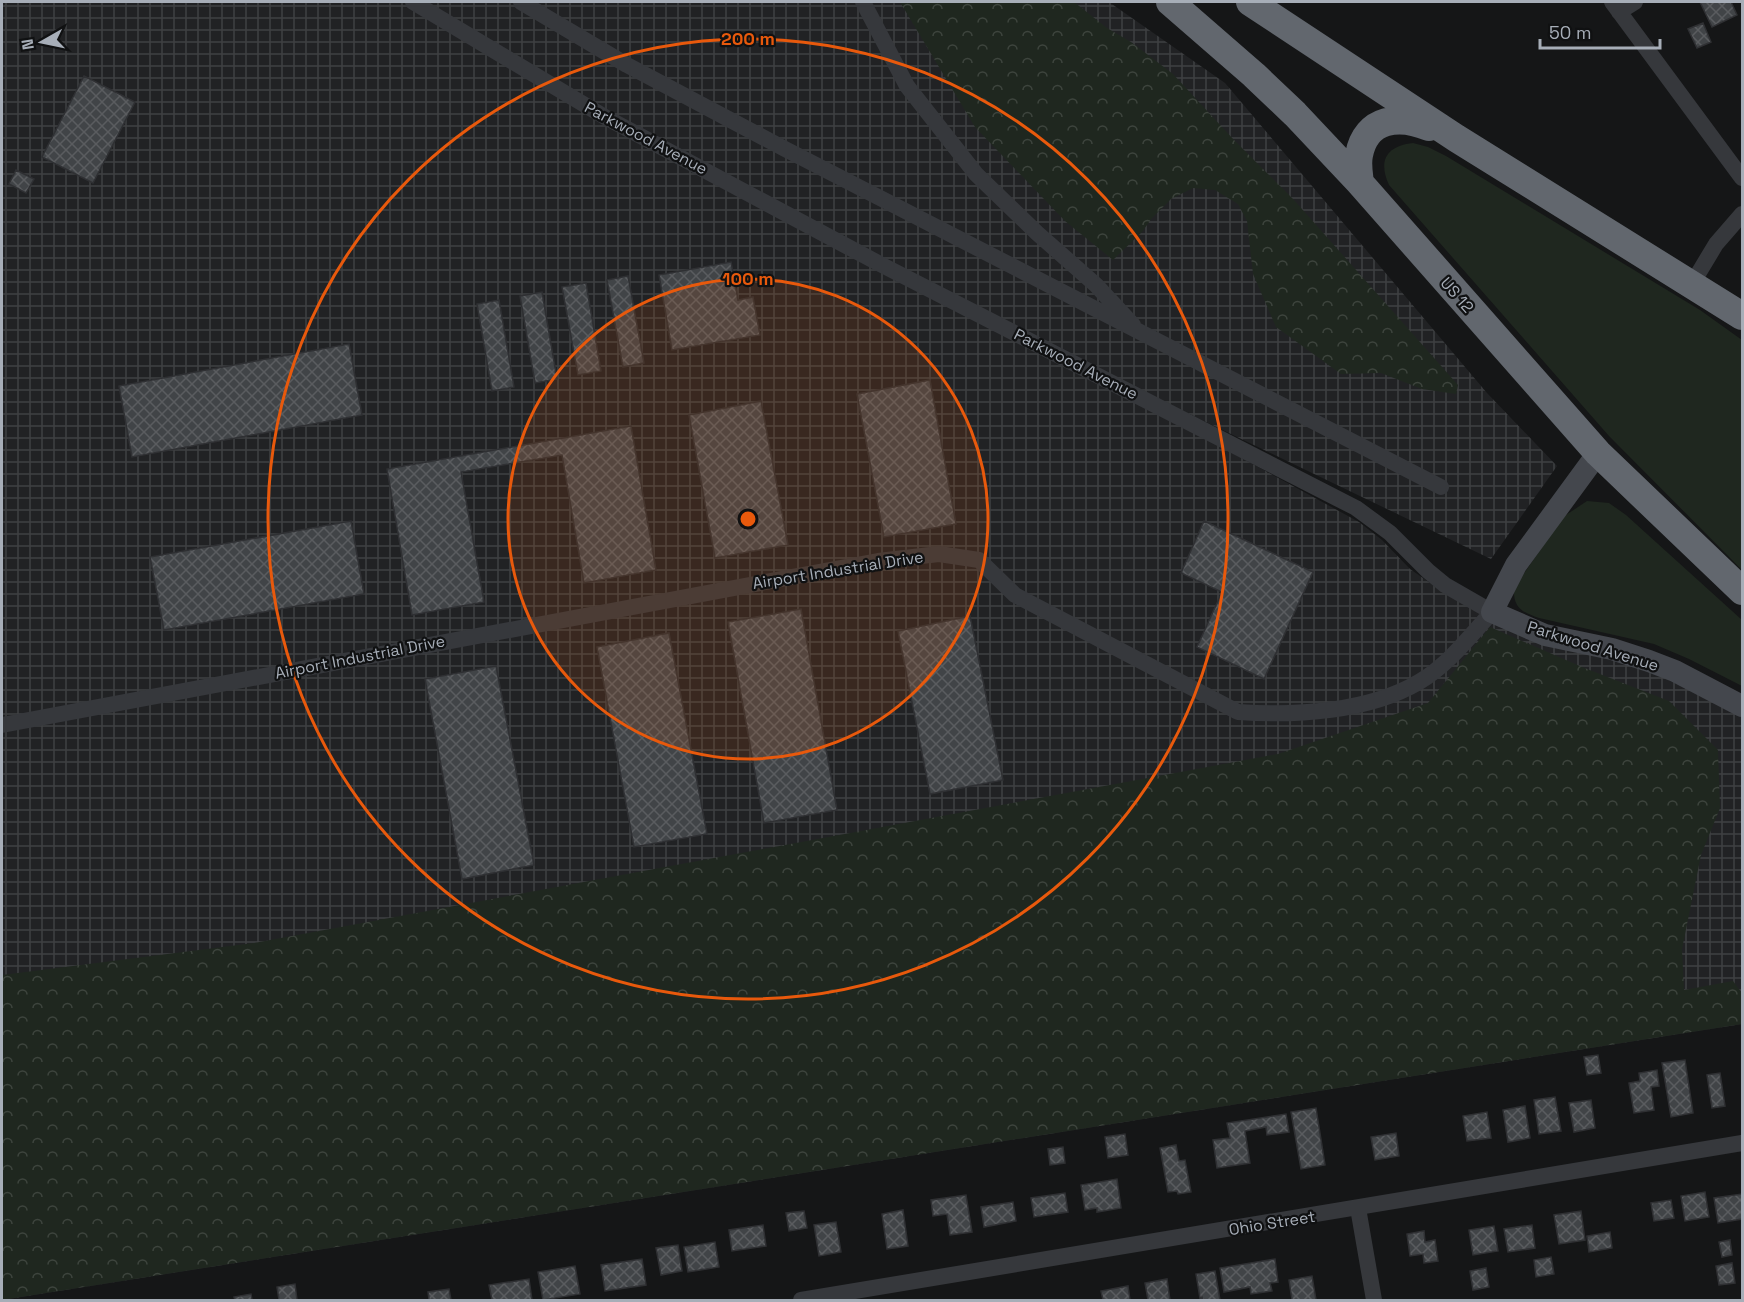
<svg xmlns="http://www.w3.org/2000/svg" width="1744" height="1302" font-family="'Space Grotesk',sans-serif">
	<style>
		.industrial { fill: url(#industrial-grid) }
		.green { fill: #1f271f }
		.forest { fill: url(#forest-crowns) }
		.building { fill: url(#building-cross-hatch); stroke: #2f3033; stroke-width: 1.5 }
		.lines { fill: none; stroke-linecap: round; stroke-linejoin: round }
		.street { stroke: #36383c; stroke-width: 16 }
		.secondary { stroke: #44474d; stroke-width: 22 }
		.highway { stroke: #62676e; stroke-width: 28 }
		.ring { fill: none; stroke: #e8590c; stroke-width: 3 }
		.labels { text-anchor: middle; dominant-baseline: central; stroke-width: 4.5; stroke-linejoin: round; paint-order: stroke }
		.street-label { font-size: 16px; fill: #a7aeb8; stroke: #101112 }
		.centre { fill: #e8590c; stroke: #101112; stroke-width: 3 }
		.ring-label { font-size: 18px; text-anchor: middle; font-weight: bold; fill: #e8590c; stroke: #101112; stroke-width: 4.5; stroke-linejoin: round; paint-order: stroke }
	</style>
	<defs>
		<pattern id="industrial-grid" width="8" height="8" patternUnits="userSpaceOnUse" patternTransform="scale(1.5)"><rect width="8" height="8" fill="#212224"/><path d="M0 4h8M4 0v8" fill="none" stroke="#3e4042"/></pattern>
		<pattern id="forest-crowns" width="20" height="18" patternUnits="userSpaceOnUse" patternTransform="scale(1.5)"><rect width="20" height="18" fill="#1f271f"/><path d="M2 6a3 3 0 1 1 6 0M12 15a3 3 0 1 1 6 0" fill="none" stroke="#3d443d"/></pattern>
		<pattern id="building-cross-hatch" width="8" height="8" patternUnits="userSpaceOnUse" patternTransform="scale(1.5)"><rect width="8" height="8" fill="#414447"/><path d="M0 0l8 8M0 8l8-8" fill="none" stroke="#5a5c5f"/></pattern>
	</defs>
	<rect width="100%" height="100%" fill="#151617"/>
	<!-- industrial -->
	<path class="industrial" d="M2 2H1109L1225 83 1487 393 1557 466 1491 559 948 298 1359 522 1382 540 1410 569 1446 594 1619 661 1651 670 1742 715V1024L2 1300Z"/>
	<!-- green -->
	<path class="green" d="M1413 143 1428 147 1446 156 1700 310 1742 340V570L1609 436 1389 185C1378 161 1386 146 1413 143Z
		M1587 501 1609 503 1626 515 1742 620V686L1689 659 1654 644 1539 618C1522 612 1513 608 1514 588L1563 517Z"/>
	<!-- forest -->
	<path class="forest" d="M900 2H1074L1107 28 1131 42 1173 74 1234 140 1294 200 1458 385 1456 394 1422 389 1381 373 1341 374 1276 327 1253 274 1247 221 1238 204 1215 190 1193 188 1171 199 1152 218 1142 232 1113 260 1065 221 975 127Z
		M1490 627 1582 667 1669 701 1718 750 1720 808 1701 855 1682 949 1684 990 1733 981 1742 993V1024L2 1300V975L254 943 1278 754 1428 703Z"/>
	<!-- building -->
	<path class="building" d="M1700 2H1731L1737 15 1712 27Z
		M1703 23 1711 42 1697 48 1688 29Z
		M84 76 135 102 93 183 42 157Z
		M16 170 34 179 26 193 9 184Z
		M731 262 738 300 753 297 760 335 672 350 659 275Z
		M628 276 644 363 623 367 607 280Z
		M586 283 601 371 578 375 562 287Z
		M542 292 557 379 535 383 520 296Z
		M499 300 514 387 492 391 477 304Z
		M349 344 362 415 132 457 119 386Z
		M930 380 956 524 884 537 857 394Z
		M761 401 788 545 715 558 689 415Z
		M631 426 656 570 584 583 562 455 461 472 484 602 412 615 387 469Z
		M351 521 364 594 164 630 150 557Z
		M1204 521 1313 572 1264 679 1197 647 1222 592 1181 573Z
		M801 609 837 810 764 823 728 622Z
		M970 616 1003 780 930 794 898 631Z
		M669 633 707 834 634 847 597 647Z
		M496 666 534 865 462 879 425 679Z
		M1598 1055 1601 1073 1587 1075 1584 1057Z
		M1685 1060 1693 1113 1671 1117 1662 1063Z
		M1657 1070 1659 1086 1651 1087 1654 1110 1634 1113 1629 1083 1640 1081 1639 1073Z
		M1720 1073 1725 1106 1712 1108 1707 1075Z
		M1555 1097 1561 1131 1539 1134 1534 1100Z
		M1591 1100 1595 1128 1574 1132 1569 1103Z
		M1525 1106 1530 1138 1508 1142 1503 1110Z
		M1316 1108 1325 1165 1301 1169 1291 1112Z
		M1487 1112 1491 1138 1467 1141 1463 1116Z
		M1286 1114 1289 1132 1267 1135 1266 1127 1245 1131 1250 1163 1217 1168 1213 1140 1230 1138 1227 1123Z
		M1396 1133 1399 1156 1375 1160 1371 1137Z
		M1125 1134 1128 1155 1108 1158 1105 1137Z
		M1176 1145 1179 1161 1185 1160 1191 1192 1178 1194 1177 1191 1168 1192 1160 1148Z
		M1063 1147 1065 1163 1050 1165 1048 1149Z
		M1117 1179 1121 1208 1097 1212V1208L1085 1210 1081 1185Z
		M1705 1192 1709 1217 1685 1221 1681 1196Z
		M1065 1193 1068 1212 1034 1217 1031 1198Z
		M1742 1194V1219L1718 1223 1714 1198Z
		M966 1195 972 1232 950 1235 947 1214 933 1216 931 1200Z
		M1671 1200 1674 1218 1654 1221 1651 1203Z
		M1013 1202 1016 1221 984 1227 981 1207Z
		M903 1210 908 1246 887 1249 882 1214Z
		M804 1211 807 1228 789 1231 786 1213Z
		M1581 1211 1585 1240 1559 1244 1554 1215Z
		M836 1222 841 1252 819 1256 814 1225Z
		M763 1225 766 1246 732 1251 729 1230Z
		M1532 1225 1535 1248 1508 1252 1504 1229Z
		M1494 1226 1498 1251 1473 1255 1469 1230Z
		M1424 1231 1425 1242 1435 1240 1438 1261 1424 1263 1423 1254 1410 1256 1407 1234Z
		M1610 1232 1612 1248 1589 1252 1587 1236Z
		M1730 1240 1732 1255 1722 1257 1719 1242Z
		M715 1242 719 1267 688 1272 684 1247Z
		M678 1245 682 1271 661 1275 656 1248Z
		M1551 1257 1554 1274 1536 1277 1534 1260Z
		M642 1259 646 1285 605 1291 601 1265Z
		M1275 1259 1278 1282 1270 1283 1272 1291 1251 1294 1250 1287 1224 1292 1220 1268Z
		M1732 1263 1735 1283 1719 1285 1716 1266Z
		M575 1266 580 1294 543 1300 538 1272Z
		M1486 1268 1489 1287 1473 1290 1470 1271Z
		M1215 1271 1220 1300H1203L1202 1297 1200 1298 1196 1274Z
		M1312 1276 1316 1300H1292L1289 1280Z
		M529 1279 532 1300H492L489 1285Z
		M1167 1279 1170 1300H1148L1145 1283Z
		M295 1284 297 1300H279L277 1287Z
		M1128 1286 1130 1300H1103L1101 1291Z
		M449 1289 451 1300H429L428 1292Z
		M251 1294 252 1300H235L234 1297Z"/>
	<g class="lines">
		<!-- street -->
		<path class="street" d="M521 2 627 65 785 149 1441 487
			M863 2 907 86 976 174 1037 233 1096 285 1133 325
			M1612 2 1742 178
			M1619 12 1635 2
			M1692 284 1716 244 1742 214
			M2 725 878 561 939 554 979 560 1015 595 1238 712C1296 716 1368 712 1419 682 1448 665 1470 636 1492 612L1445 585 1428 571 1390 533 1356 508 880 264 605 117 413 2
			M1358 1208 1374 1300
			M801 1300 1742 1143"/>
		<!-- secondary -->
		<path class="secondary" d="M1598 453 1516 565 1492 612 1545 635 1612 649 1649 661 1675 671 1742 706"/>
		<!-- highway -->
		<path class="highway" d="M1170 2 1254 75 1295 114 1360 183 1598 453 1742 591
			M1250 2 1456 138 1742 316
			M1360 183C1359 174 1357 164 1359 155 1366 117 1400 115 1429 127"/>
	</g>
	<!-- distance rings -->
	<circle cx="748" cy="519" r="240" fill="#e8590c" fill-opacity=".12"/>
	<g class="ring">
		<circle cx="748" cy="519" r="240"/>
		<circle cx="748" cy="519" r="480"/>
	</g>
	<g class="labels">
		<!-- street labels -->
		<g class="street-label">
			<text transform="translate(646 138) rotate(28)">Parkwood Avenue</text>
			<text transform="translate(1457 295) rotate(49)">US 12</text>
			<text transform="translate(1076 364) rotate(27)">Parkwood Avenue</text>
			<text transform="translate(838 570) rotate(-9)">Airport Industrial Drive</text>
			<text transform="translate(1593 646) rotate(17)">Parkwood Avenue</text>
			<text transform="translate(360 657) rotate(-11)">Airport Industrial Drive</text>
			<text transform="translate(1272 1223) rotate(-9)">Ohio Street</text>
		</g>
	</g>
	<circle cx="748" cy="519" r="9" class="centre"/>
	<g class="ring-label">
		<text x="748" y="45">200 m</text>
		<text x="748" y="285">100 m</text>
	</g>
	<!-- border -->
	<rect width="1744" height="1302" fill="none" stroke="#a7aeb8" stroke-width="6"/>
	<!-- north arrow -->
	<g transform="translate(42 42) rotate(261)" stroke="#101112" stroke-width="4.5" paint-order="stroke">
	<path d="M0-4.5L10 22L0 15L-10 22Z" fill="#a7aeb8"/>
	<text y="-9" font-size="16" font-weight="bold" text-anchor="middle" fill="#a7aeb8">N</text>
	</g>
	<!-- scale -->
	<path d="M1540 39v9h120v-9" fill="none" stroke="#a7aeb8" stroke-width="3"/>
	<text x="1549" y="39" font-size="18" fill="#a7aeb8" stroke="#101112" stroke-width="4.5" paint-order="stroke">50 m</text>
</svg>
